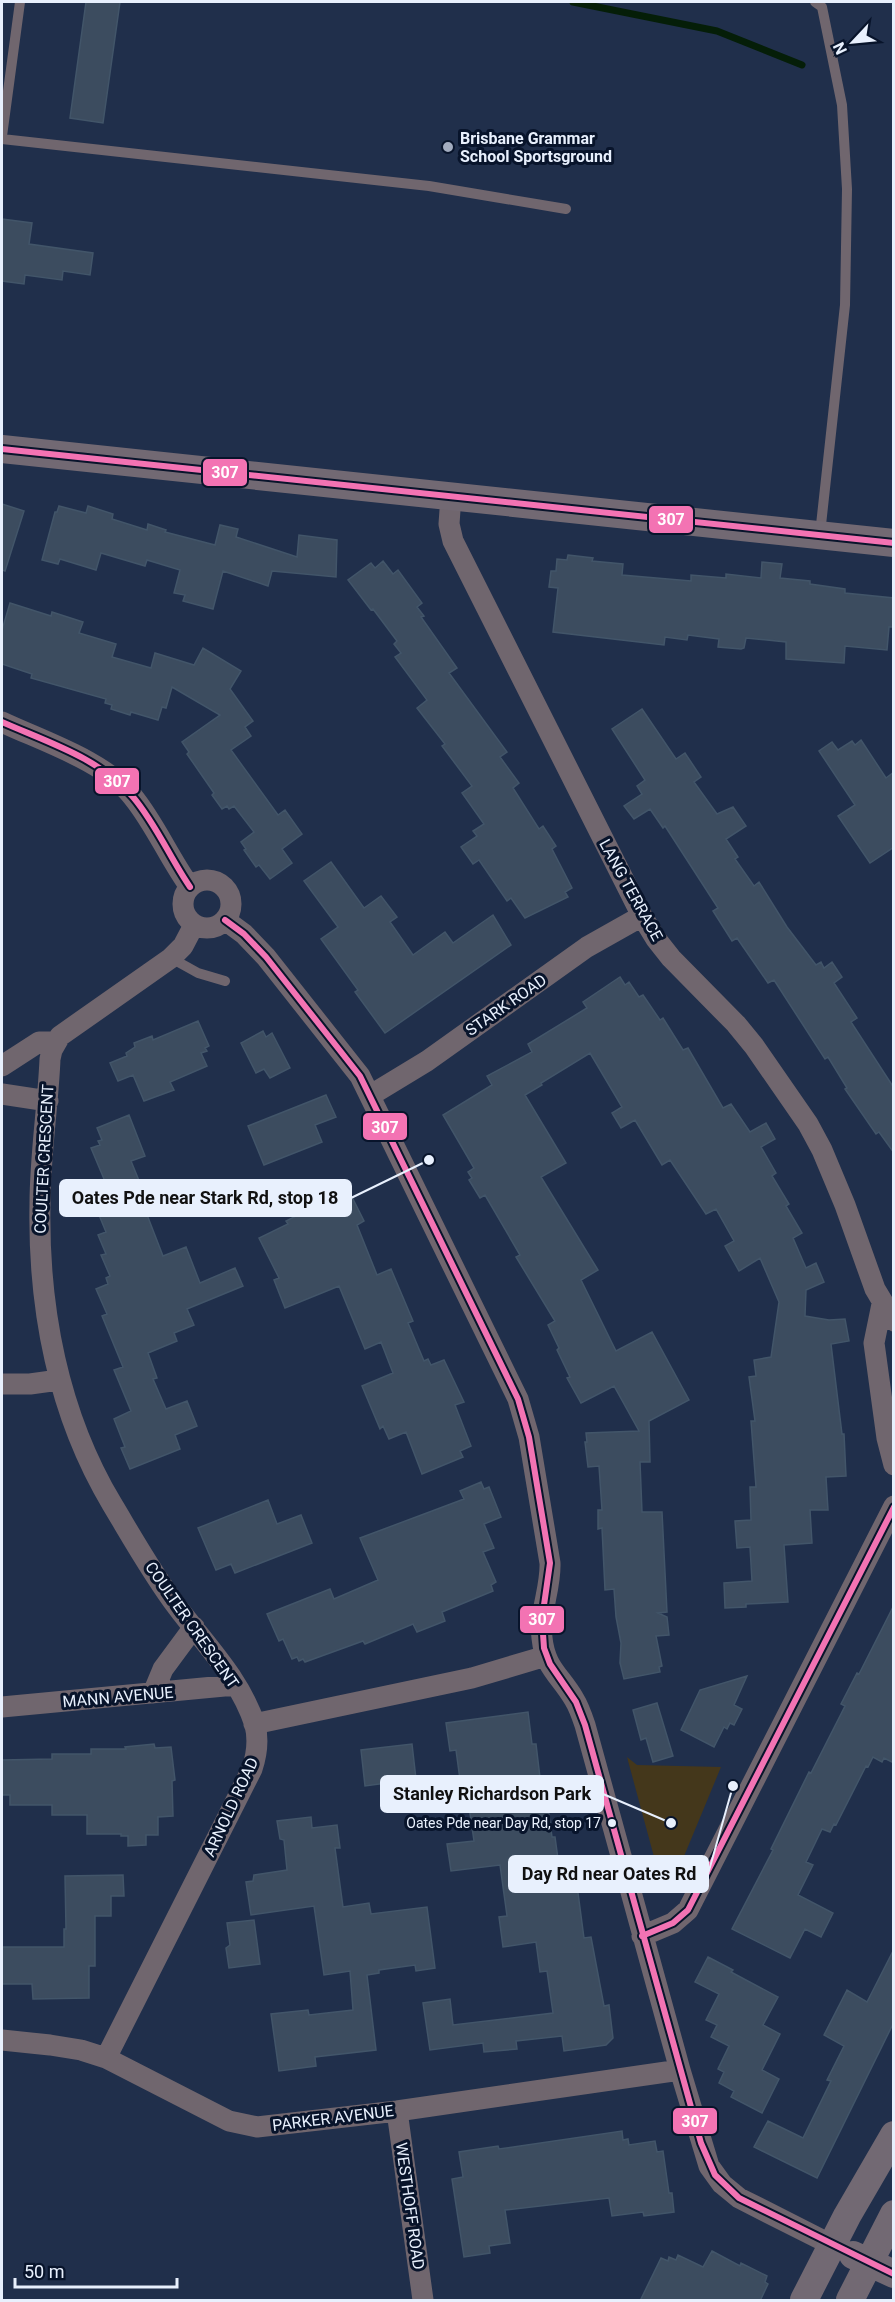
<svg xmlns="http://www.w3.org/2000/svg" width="895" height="2302" font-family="Roboto,sans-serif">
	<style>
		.green { fill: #44371b }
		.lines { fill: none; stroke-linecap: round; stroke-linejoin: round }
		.stream { stroke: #051e08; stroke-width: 7 }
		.building { fill: #3c4c5f; stroke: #425569; stroke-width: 1.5 }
		.lane { stroke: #70666e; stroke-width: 10 }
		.street { stroke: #70666e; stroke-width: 21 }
		.secondary { stroke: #726973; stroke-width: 28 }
		.bus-1-casing { stroke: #08142b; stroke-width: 10 }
		.bus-1 { stroke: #f373b3; stroke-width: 6 }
		.poi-dot { fill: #a2acbf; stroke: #08142b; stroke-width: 2 }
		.bus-dot { fill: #e8f0fd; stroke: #08142b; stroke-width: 2 }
		.labels { text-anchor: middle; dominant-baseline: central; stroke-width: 6; stroke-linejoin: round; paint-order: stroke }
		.bus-label { font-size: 14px; fill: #e8f0fd; stroke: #08142b; text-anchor: end }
		.poi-label { font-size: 16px; font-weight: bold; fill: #e8f0fd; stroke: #08142b; text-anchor: start }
		.street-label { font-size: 16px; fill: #e8f0fd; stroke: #08142b }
		.leader { fill: none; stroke: #e8f0fd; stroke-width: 2 }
		.callout-dot { fill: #e8f0fd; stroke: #08142b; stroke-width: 2 }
		.callout { fill: #e8f0fd; stroke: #e8f0fd; stroke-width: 2 }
		.callout-label { font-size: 18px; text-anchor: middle; font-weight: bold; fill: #111 }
		.line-badge { stroke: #08142b; stroke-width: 2 }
		.badge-label { font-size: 16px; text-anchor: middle; font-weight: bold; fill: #fff }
	</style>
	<rect width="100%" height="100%" fill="#202f4b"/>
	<!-- green -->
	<path class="green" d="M627 1757 637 1765 721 1767 675 1878 660 1879Z"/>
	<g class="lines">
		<!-- stream -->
		<path class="stream" d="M573 2 717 31 802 65"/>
	</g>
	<!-- building -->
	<path class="building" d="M86 2H120L103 123 70 118Z
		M2 219 32 223 29 244 93 253 90 275 63 271 62 280 25 275 24 284 2 281Z
		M2 504 24 511 5 571 2 570Z
		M59 506 86 513 88 506 113 514 112 519 147 530 148 524 166 530 165 532 215 545 220 525 238 529 236 537 297 557 299 535 337 540 336 577 272 571 268 586 223 571 213 609 183 601 185 595 174 593 180 570 147 560 145 566 101 553 96 570 60 559 58 564 42 560 55 512H57Z
		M568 555 593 558 592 561 623 564 622 575 691 581V575L726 578V574L761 578 762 562 782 564 780 578 810 581V584L845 589V593L894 598V627H889L887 650 845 646 844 663 786 659V642L746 638 744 648 741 649 718 647 719 639 688 635 687 640 665 637 664 645 553 632 558 588 549 587 551 571H556L557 559 567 560Z
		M383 561 393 574 398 570 422 603 417 607 424 616 421 617 457 668 449 673 507 752 500 757 519 783 513 788 539 829 543 826 556 846 552 849 572 888 565 892 568 897 525 918 511 898 507 901 479 860 473 864 461 847 477 836 473 831 484 824 462 793 472 786 442 746 445 744 417 708 427 700 395 657 401 653 394 644 397 641 373 609 371 610 348 580 371 563 375 568Z
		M10 603 51 616 52 612 83 622 79 633 116 644 112 657 151 668 155 653 194 665 203 648 241 671 230 689 253 721 245 727 251 736 231 750 278 815 285 810 302 834 282 849 292 863 270 879 259 865 256 867 244 850 246 849 241 842 254 832 234 806 229 809 227 806 222 809 212 795 214 793 187 754 189 752 182 742 220 715 172 687 166 708 162 707 158 720 131 712 130 715 111 709 112 705 105 703 106 699 31 678 32 674 2 664V630Z
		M642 709 676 759 685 753 701 777 694 782 717 814 733 807 746 826 726 839 738 857 735 859 754 886 759 882 787 927 816 965 821 962 824 968 832 962 842 977 834 983 857 1018 851 1022 894 1088V1153L879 1132 876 1134 845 1089 847 1088 828 1057 825 1059 774 980 768 983 737 938 732 941 713 911 718 908 665 826 663 828 650 809 634 819 624 806 642 794 637 786 645 780 612 729Z
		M861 740 886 778 894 772V847L870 863 838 816 855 805 819 751 832 742 838 750 852 741 855 745Z
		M331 862 364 908 381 896 397 917 390 922 413 955 445 932 453 943 493 915 511 945 385 1033 355 992 358 990 321 939 338 927 304 881Z
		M620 977 625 985 629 982 639 997 643 995 660 1020 663 1018 683 1050 688 1048 723 1108 731 1104 750 1132 766 1123 775 1139 761 1147 776 1173 772 1176 789 1204 786 1206 802 1233 793 1238 806 1268 816 1263 824 1282 806 1290 805 1316 829 1320 845 1319 849 1341 831 1344 842 1434H844L846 1476 826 1477 828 1510H810L812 1543 784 1545 788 1602 746 1604V1607L725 1608 724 1583 752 1581 750 1547 737 1548 735 1521 751 1520 750 1487H756L751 1421H755L749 1377 756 1376 754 1360 771 1357 779 1302 760 1258 739 1271 725 1246 734 1241 716 1209 706 1214 670 1160 662 1165 635 1120 621 1128 612 1113 622 1107 590 1053 541 1083 542 1085 525 1095 566 1163 541 1177 598 1270 581 1280 616 1351 652 1332 689 1400 649 1421 650 1462H640L642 1512H662L667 1612 658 1613 667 1617 669 1635 656 1636 662 1666 659 1667 660 1672 624 1679 620 1663 621 1643 616 1617 614 1589 605 1590 602 1528 598 1529V1510H602L599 1466 588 1467 585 1442H587L586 1433 639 1431 614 1386 581 1403 567 1378 570 1377 557 1350 559 1348 548 1325 555 1321 516 1257 520 1255 485 1195 480 1198 469 1180 472 1178 468 1172 474 1168 443 1115 492 1085 487 1076 532 1052 528 1044 587 1008 583 1002Z
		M198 1021 209 1046 205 1048 207 1051 201 1053 207 1066 170 1082 174 1090 144 1101 133 1075 118 1081 110 1063 127 1056 126 1053 135 1047 134 1043 152 1036 153 1040Z
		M263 1031 266 1037 272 1033 290 1068 270 1078 264 1069 256 1073 241 1043Z
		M326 1095 336 1117 315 1125 322 1142 264 1165 248 1126Z
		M129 1115 145 1156 131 1161 149 1205 144 1207 163 1256 186 1247 200 1283 235 1268 243 1286 187 1309 194 1325 174 1333 177 1341 148 1353 157 1378 153 1379 166 1409 187 1401 197 1426 175 1435 180 1449 130 1469 121 1448 125 1447 114 1419 131 1411 114 1370 123 1367 102 1316 107 1314 96 1289 108 1284 106 1278 110 1276 101 1255 106 1254 98 1235 106 1232 87 1186 104 1179 91 1148 100 1145 98 1141 102 1140 97 1128Z
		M346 1185 364 1221 357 1225 377 1275 391 1269 413 1321 408 1323 424 1361 428 1359 431 1365 444 1360 464 1402 455 1405 471 1446 460 1451 463 1457 422 1474 406 1432 389 1439 383 1426 380 1429 362 1386 393 1373 381 1342 365 1349 339 1286 285 1308 274 1280 279 1278 259 1238 288 1224 286 1221 304 1212 302 1207Z
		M481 1482 484 1489 489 1487 501 1517 484 1524 494 1548 483 1552 496 1582 491 1585 493 1591 442 1612 445 1621 417 1632 413 1624 365 1644 363 1641 305 1662 303 1659 299 1661 297 1657 292 1659 283 1639 279 1641 267 1614 330 1589 334 1599 378 1580 360 1538 464 1499 460 1491Z
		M268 1500 277 1524 301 1515 312 1543 235 1573 231 1564 216 1570 198 1528Z
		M894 1605V1763L884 1758 882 1762 873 1757 868 1767 866 1766 836 1825 834 1824 830 1832 822 1829 806 1862 813 1865 798 1895 833 1913 821 1937 805 1929 790 1958 732 1929 773 1850 771 1849 809 1772 811 1773 845 1706 841 1704 857 1673 859 1674Z
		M747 1676 734 1705 742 1709 734 1725 730 1723 727 1729 724 1727 714 1747 681 1730 700 1690Z
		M657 1703 673 1756 653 1762 646 1738 641 1740 633 1710Z
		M528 1712 532 1744H536L541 1786 545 1785 552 1837H555L561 1881 576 1878 584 1938 591 1937 604 2006 609 2005 613 2038 606 2045 564 2051 562 2036 516 2041 517 2049 484 2052 483 2043 430 2050 423 2003 450 1999 453 2025 553 2013 547 1971 540 1972 536 1942 503 1947 499 1917 507 1916 500 1865 451 1871 447 1844 474 1841 466 1786 461 1787 456 1750 450 1751 446 1723Z
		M154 1744 155 1748 171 1747 175 1780 172 1781 173 1816 158 1817V1835H146V1845L128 1846V1836H121V1834H87V1815H52V1805H10V1795H2V1760L52 1759V1754H91V1749H126L125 1747Z
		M412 1744 416 1779 365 1786 361 1750Z
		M311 1817 312 1828 337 1825 340 1848H335L343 1907 369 1903 371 1914 427 1907 435 1968 416 1971 415 1965 379 1970V1973L367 1975 376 2050 315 2057 316 2066 279 2071 271 2014 308 2010 309 2015 353 2010 350 1971 324 1975 314 1906 251 1915 246 1882 253 1881 254 1875 287 1870 284 1840 280 1839 277 1821Z
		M123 1875 124 1896H111V1916H95V1966H89V1998L33 1999 32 1984H2V1947H64V1929H66L65 1876Z
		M254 1920 260 1964 229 1968 226 1948 230 1945 227 1923Z
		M894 1949V2022L817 2178 754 2147 768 2121 803 2138 831 2081 827 2080 844 2046 824 2035 847 1990 867 2002Z
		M708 1957 733 1970 731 1972 778 1997 763 2025 780 2034 762 2070 779 2079 762 2113 731 2097 734 2091 719 2083 724 2072 718 2069 729 2046 711 2037 717 2025 706 2020 719 1994 695 1982Z
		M622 2131 623 2140 628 2139 629 2145 655 2141 657 2152 663 2151 669 2193H672L674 2212 644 2216 643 2212 612 2216 609 2198 505 2210 510 2243 489 2246 490 2253 464 2257 452 2179 463 2177 459 2152 498 2146 499 2149Z
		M712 2251 740 2266 741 2263 767 2276 765 2282 768 2284 760 2301H640L661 2258 668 2261 669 2257 676 2260 678 2255 703 2267Z"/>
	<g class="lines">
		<!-- lane -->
		<path class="lane" d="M815 2 822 7 842 105 847 189 845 305 820 534
			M2 136 20 2
			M2 139 429 186 566 209
			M171 958 198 973 225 981"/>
		<!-- street -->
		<path class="street" d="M451 496 449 524 453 541 642 916 656 939 671 958 736 1024 754 1046 808 1124 822 1150 845 1205 875 1289 894 1321
			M2 722C42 741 105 761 133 797 155 824 169 858 190 887
			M183 904a24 24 0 1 1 48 0a24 24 0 1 1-48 0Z
			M225 920 244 934 266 957 360 1076 518 1399 529 1437 550 1563C551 1589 539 1612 542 1638 545 1668 560 1675 574 1699 579 1707 582 1716 585 1725L680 2070 709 2166 722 2184 739 2198 832 2245
			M2 1066 39 1042H56
			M2 1094 48 1101
			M371 1095 427 1061 587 947 642 916
			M882 1304 874 1343 887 1438 894 1465
			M2 1384H30L59 1380
			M153 1693 163 1669 194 1627
			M2 1707 235 1685
			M254 1724 472 1678 546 1656
			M642 1936 673 1923 688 1910 894 1506
			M2 2040 50 2045 81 2050 106 2058 229 2121 257 2127 397 2111 680 2070
			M106 2058 252 1769C257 1754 259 1741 255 1725 241 1680 205 1644 178 1608 153 1575 133 1539 112 1504 58 1414 38 1308 40 1204 40 1155 48 1107 50 1059L52 1050 60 1036 171 958 183 946 194 925
			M397 2111 423 2300"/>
		<!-- secondary -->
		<path class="secondary" d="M2 449 894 543
			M853 2255 894 2274
			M804 2300 847 2216 894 2135
			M850 2300 894 2214"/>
		<defs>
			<path id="bus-1" d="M2 449 894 543
				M2 722C47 742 100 758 133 797 156 824 170 858 190 887
				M225 920 244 934 266 957 360 1076 518 1399 529 1437 550 1563 542 1619 544 1648 550 1664 576 1702 585 1725 701 2143 715 2175 739 2198 894 2274
				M642 1936 673 1923 688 1910 894 1507"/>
		</defs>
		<!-- bus-1 casing -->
		<use href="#bus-1" class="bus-1-casing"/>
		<!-- bus-1 -->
		<use href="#bus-1" class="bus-1"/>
	</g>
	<!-- markers -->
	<circle class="poi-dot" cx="448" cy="147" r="6"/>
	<circle class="bus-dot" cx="612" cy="1823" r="5"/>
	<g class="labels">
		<!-- bus labels -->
		<g class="bus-label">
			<text x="601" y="1823">Oates Pde near Day Rd, stop 17</text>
		</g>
		<!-- poi labels -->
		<g class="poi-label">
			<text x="460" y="138">Brisbane Grammar<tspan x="460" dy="18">School Sportsground</tspan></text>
		</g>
		<!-- street labels -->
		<g class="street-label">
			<text transform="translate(631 890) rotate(61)">LANG TERRACE</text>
			<text transform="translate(506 1005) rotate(-35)">STARK ROAD</text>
			<text transform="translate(44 1159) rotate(-87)">COULTER CRESCENT</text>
			<text transform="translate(192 1625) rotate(55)">COULTER CRESCENT</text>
			<text transform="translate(118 1697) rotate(-5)">MANN AVENUE</text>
			<text transform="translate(231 1807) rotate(-65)">ARNOLD ROAD</text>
			<text transform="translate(333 2118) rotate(-7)">PARKER AVENUE</text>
			<text transform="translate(410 2206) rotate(82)">WESTHOFF ROAD</text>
		</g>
	</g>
	<!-- callouts -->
	<path class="leader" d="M429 1160L351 1198M671 1823L603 1794M733 1786L708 1874"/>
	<g class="callout-dot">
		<circle cx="429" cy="1160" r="6"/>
		<circle cx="671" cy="1823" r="6"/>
		<circle cx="733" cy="1786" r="6"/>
	</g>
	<g class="callout">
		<rect x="60" y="1180" width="291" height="36" rx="6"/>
		<rect x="381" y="1776" width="222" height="36" rx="6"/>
		<rect x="509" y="1856" width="199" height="36" rx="6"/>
	</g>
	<g class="callout-label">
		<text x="205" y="1204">Oates Pde near Stark Rd, stop 18</text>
		<text x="492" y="1800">Stanley Richardson Park</text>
		<text x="609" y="1880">Day Rd near Oates Rd</text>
	</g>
	<g class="line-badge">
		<rect x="202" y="458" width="46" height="29" rx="6" fill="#f373b3"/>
		<rect x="648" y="505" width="46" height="29" rx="6" fill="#f373b3"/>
		<rect x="94" y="767" width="46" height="28" rx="6" fill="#f373b3"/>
		<rect x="362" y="1112" width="46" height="29" rx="6" fill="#f373b3"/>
		<rect x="519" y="1605" width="46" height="29" rx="6" fill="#f373b3"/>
		<rect x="672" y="2107" width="46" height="28" rx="6" fill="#f373b3"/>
	</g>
	<g class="badge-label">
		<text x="225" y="478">307</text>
		<text x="671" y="525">307</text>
		<text x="117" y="787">307</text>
		<text x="385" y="1133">307</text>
		<text x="542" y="1625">307</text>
		<text x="695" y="2127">307</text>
	</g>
	<!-- border -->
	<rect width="895" height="2302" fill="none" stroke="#e8f0fd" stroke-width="6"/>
	<!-- north arrow -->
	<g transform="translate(853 42) rotate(244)" stroke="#08142b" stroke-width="4.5" paint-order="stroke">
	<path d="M0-4.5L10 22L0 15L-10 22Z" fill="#e8f0fd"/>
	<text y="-9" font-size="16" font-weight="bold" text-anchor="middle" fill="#e8f0fd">N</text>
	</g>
	<!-- scale -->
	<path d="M15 2278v9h162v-9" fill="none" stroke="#e8f0fd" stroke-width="3"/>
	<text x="24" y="2278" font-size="18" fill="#e8f0fd" stroke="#08142b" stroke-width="4.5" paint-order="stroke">50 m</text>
</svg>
